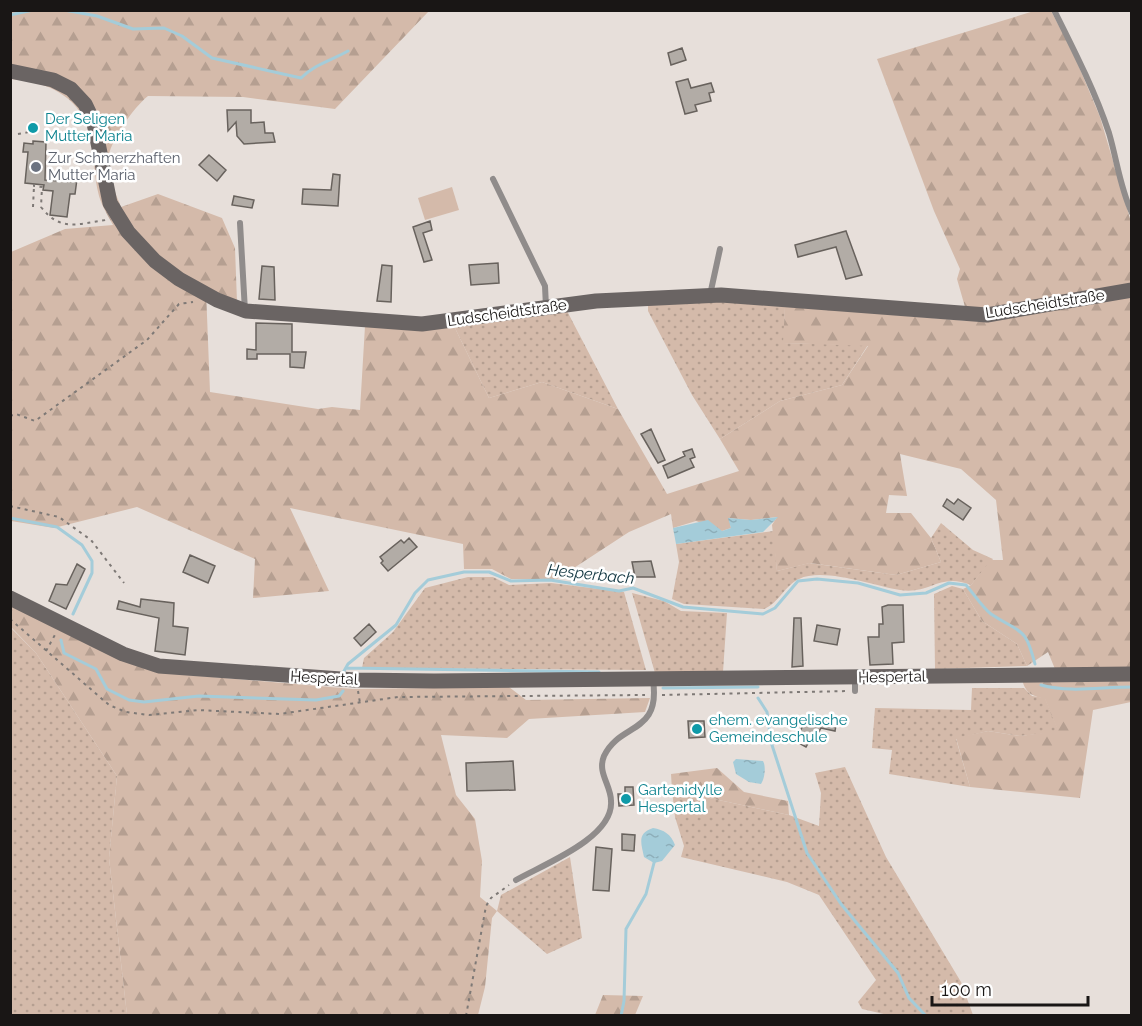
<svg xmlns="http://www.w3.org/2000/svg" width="1142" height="1026" font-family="Raleway,sans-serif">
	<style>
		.grass { fill: url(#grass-dots) }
		.forest { fill: url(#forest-firs) }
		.pitch { fill: #d4baaa }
		.water { fill: url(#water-ripples) }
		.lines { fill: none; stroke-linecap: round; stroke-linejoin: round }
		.stream { stroke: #a4ccd9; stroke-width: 3 }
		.building { fill: #b2aca6; stroke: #68625d; stroke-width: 1.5 }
		.path { stroke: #7e7976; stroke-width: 2; stroke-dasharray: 3 4.5; stroke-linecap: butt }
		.lane { stroke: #908c8b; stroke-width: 6 }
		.secondary { stroke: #6a6463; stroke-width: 15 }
		.culture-dot { fill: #0f9aa8; stroke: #fff; stroke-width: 2 }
		.worship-dot { fill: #6b7280; stroke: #fff; stroke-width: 2 }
		.labels { text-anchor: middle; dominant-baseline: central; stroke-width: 5; stroke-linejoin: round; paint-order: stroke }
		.culture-label { font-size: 15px; fill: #0d838f; stroke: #fff; text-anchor: start }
		.worship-label { font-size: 15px; fill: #5b616d; stroke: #fff; text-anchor: start }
		.street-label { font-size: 15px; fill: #191615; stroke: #fff }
		.water-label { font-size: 16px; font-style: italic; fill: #0b313c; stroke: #fff }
	</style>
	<defs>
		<pattern id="grass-dots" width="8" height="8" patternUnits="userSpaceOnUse" patternTransform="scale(1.5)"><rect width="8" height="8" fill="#d4baaa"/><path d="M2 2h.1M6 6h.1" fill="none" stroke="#b59f91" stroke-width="1.8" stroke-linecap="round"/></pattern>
		<pattern id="forest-firs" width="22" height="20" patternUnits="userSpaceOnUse" patternTransform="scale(1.5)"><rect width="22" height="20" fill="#d4baaa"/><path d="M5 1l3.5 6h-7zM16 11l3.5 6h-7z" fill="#b59f91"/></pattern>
		<pattern id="water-ripples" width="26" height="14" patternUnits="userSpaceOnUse" patternTransform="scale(1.5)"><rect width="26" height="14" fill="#a4ccd9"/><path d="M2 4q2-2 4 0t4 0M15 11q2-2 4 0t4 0" fill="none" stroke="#8daeb9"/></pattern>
	</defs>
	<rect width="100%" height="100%" fill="#e7dfda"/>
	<!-- grass -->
	<path class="grass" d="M710 301 785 306 784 343 868 345 842 385 780 401 720 439 692 395 648 311V305Z
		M566 309 618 409 542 382 489 398 454 326Z
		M941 523 973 550 993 559 971 585C939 572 930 595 900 590 873 586 824 567 799 579 785 585 779 603 764 609L684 604 672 599 679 562 676 544 774 531 777 571 809 563 896 575 941 562 931 538Z
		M468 577H493L509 585 551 583 624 592 646 670 362 668 364 658 393 632 425 588Z
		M952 586 963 589 982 621 1017 644 1027 666 935 669 934 594Z
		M632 593 664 601 681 611 727 613 723 672 655 673Z
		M10 627 36 653 117 776 109 858 127 1015H11Z
		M972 688H1024L1032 696 1045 698 1059 732 1020 736 988 731 956 739 970 787 889 774 892 750 872 748 875 708 971 710Z
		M845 767 886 857 961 982 973 1015H888L862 1009 858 1002 876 980 819 895 787 882 681 857 684 846 675 817 672 790 789 815 819 826 821 793 815 773Z
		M570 857 582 938 547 954 497 911 501 895Z"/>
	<!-- forest -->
	<path class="forest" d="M10 11H429L335 109 243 97 148 96C134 107 109 142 108 160 108 177 115 192 121 207L158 194 222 218 235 248 237 302 206 290 210 392 318 409 332 407 360 410 365 326H454L489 398 542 382 618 409 667 494 739 471 720 439 780 401 842 385 868 346 783 343 785 306 969 321 957 279 960 269 934 211 877 59 1034 11H1051L1072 50 1100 117 1131 222V667L1055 669 1048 652 1027 666 1017 644 982 621 963 589 971 585 991 560H1003L996 500 961 469 900 454 907 496 889 495 886 513H911L931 538 941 562 896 575 810 563 777 571 772 525 777 517 751 520 729 518 731 528 722 531 696 521 673 528 671 514 629 532 557 579H511L492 569H464L463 544 290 508 329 591 253 598 255 559 137 507 54 528 11 521V252L65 229 113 225C108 216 102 206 99 196 93 175 95 152 89 132 78 94 46 82 11 79Z
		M10 605 156 672 353 689 509 687 526 700 650 698 645 712 529 719 507 738 441 735 456 795 475 819 482 861 480 897 497 911 492 918 485 987 478 1015H127L109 858 117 776 36 653 11 627Z
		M1022 679H1131V702L1093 710 1080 798 970 787 956 738 988 731 1020 736 1058 731 1045 699C1032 696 1025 693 1022 679Z
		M717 768 744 792 788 801 789 815 672 790 671 774Z
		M603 995 643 996 635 1015H595Z"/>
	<!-- pitch -->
	<path class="pitch" d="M452 187 459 210 425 220 418 198Z"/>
	<!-- water -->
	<path class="water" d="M778 517 763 532 676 544 673 528 708 520 722 531 731 528 728 518 751 520Z
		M736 759 763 761C766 766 765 778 761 784L749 782 736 774 733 762Z
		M653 828C664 830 671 834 675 845L662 861 654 863 644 857C641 843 637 833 653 828Z"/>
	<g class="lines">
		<!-- stream -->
		<path class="stream" d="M64 10 97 16 133 29 164 28 182 36 212 58 301 78C315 64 330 61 348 51
			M10 15 33 10
			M10 518 57 527 82 545 92 561V573L73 614
			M61 640 64 653 96 669 107 689 129 700 144 702 199 696 316 700 339 696 343 691
			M346 668 599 672
			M344 671 348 664 396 625 415 593 428 580 464 572H489L511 581 550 580 619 591 633 588 683 607 763 614 775 608 798 581 817 579 858 583 900 595 926 593 949 583 966 585C974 594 982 607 991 614 1021 634 1025 625 1035 664
			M1041 685C1070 693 1101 687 1132 687
			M663 688 758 687
			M758 698 767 712 771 742 807 853 841 904 898 973 909 998 926 1016
			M621 1016 624 1001 626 929 646 894 655 859"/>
	</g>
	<!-- building -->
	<path class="building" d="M682 48 686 60 671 65 668 53Z
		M688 79 691 88 711 83 714 92 709 93 711 101 695 105 697 111 685 114 676 82Z
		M227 110H251V123L264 122 265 133H273L275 142 244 144 237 136 236 122 228 131Z
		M33 141 46 142 45 180 61 181 62 177 77 179 75 194H70L67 217 50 215 53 191 43 190 44 185 25 183 28 152H23L24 143 33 144Z
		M209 155 226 170 217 181 199 165Z
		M333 174 340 175 338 206 302 204 303 189 331 190Z
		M234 196 254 200 252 208 232 205Z
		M430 221 432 230 423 233 432 260 424 262 413 227Z
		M846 231 862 275 846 279 836 247 798 257 795 245Z
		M498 263 499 283 471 285 469 265Z
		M382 265 392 266 391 302 377 301Z
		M262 266 274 267 275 300 259 299Z
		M256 323 292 324V352H306L304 368 290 367V354H257V359H247V349L256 350Z
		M651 429 665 460 658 463 641 434Z
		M692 449 695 457 690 459 694 467 668 478 663 466 685 456 683 452Z
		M947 499 954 504 958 499 971 508 963 520 943 506Z
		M409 538 417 547 388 571 381 563 383 561 380 557 401 540 404 543Z
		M190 555 215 566 208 583 183 572Z
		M651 561 655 577H635L632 562Z
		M77 564 85 569 66 609 49 601 56 584 67 585Z
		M141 599 174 603 173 626 188 628 185 655 155 651 159 618 117 609 119 601 140 607Z
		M888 605H903L904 642 892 643 893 664 870 665 868 637H879V624H883L882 607Z
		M794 618H801L803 666 792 667Z
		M369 624 376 632 361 646 354 638Z
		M817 625 840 629 837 645 814 641Z
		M808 716 820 722 822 717 837 719 835 731 821 728 814 741 810 740 806 747 795 741Z
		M688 721H704L705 737 689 738Z
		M513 761 515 790 467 791 466 763Z
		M625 787H633L634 805 619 806 618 794H625Z
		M622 834 635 835 634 851 622 850Z
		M596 847 612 849 609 891 593 890Z"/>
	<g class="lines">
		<!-- path -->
		<path class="path" d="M18 134 29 132 33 128
			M34 184V186L42 187 41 207C60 232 78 224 106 220
			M33 207 34 186
			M10 416 16 414 35 421 147 340 179 304 193 302
			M10 506 59 517 91 540 124 583
			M10 619 109 705 126 712 149 715 198 710 279 714 398 697 645 695
			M46 651 56 633
			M358 691 360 703
			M662 695 849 691
			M466 1016 486 906 491 898 509 885"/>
		<!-- lane -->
		<path class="lane" d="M1054 10C1074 50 1095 91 1109 133 1117 160 1120 188 1132 213
			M493 179 545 286 546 307
			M240 223 245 311
			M710 295 720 249
			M855 678V691
			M516 880C542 865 614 838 611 801 611 785 597 773 604 756 620 722 661 735 653 680"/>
		<!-- secondary -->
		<path class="secondary" d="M10 71 53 80 71 89 85 104 94 123 110 203 128 232 155 261 179 279 217 300 246 311 422 324 596 301 721 295 987 315 1132 290
			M10 598 123 654 159 666 355 680 434 681 1132 674"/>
	</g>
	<!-- markers -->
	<g class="culture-dot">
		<circle cx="33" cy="128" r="6"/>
		<circle cx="697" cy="729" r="6"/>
		<circle cx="626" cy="799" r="6"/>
	</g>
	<circle class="worship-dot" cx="36" cy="167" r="6"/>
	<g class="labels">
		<!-- culture labels -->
		<g class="culture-label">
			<text x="45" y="119">Der Seligen<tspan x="45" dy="17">Mutter Maria</tspan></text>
			<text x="709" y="720">ehem. evangelische<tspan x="709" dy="17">Gemeindeschule</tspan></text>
			<text x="638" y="790">Gartenidylle<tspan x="638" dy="17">Hespertal</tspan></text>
		</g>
		<!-- worship labels -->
		<g class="worship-label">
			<text x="48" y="158">Zur Schmerzhaften<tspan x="48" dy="17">Mutter Maria</tspan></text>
		</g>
		<!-- street labels -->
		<g class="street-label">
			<text transform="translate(1045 304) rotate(-9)">Ludscheidtstraße</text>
			<text transform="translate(507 313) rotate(-8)">Ludscheidtstraße</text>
			<text transform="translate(892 677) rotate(-1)">Hespertal</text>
			<text transform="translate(324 678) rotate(3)">Hespertal</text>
		</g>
		<!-- water labels -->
		<g class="water-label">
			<text transform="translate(591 574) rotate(6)">Hesperbach</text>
		</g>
	</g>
	<!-- border -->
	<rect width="1142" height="1026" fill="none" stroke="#191615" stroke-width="24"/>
	<!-- scale -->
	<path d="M932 996v9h156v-9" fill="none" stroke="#191615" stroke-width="3"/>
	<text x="941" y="996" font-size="18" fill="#191615" stroke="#ffffff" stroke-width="4.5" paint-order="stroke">100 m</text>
</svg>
